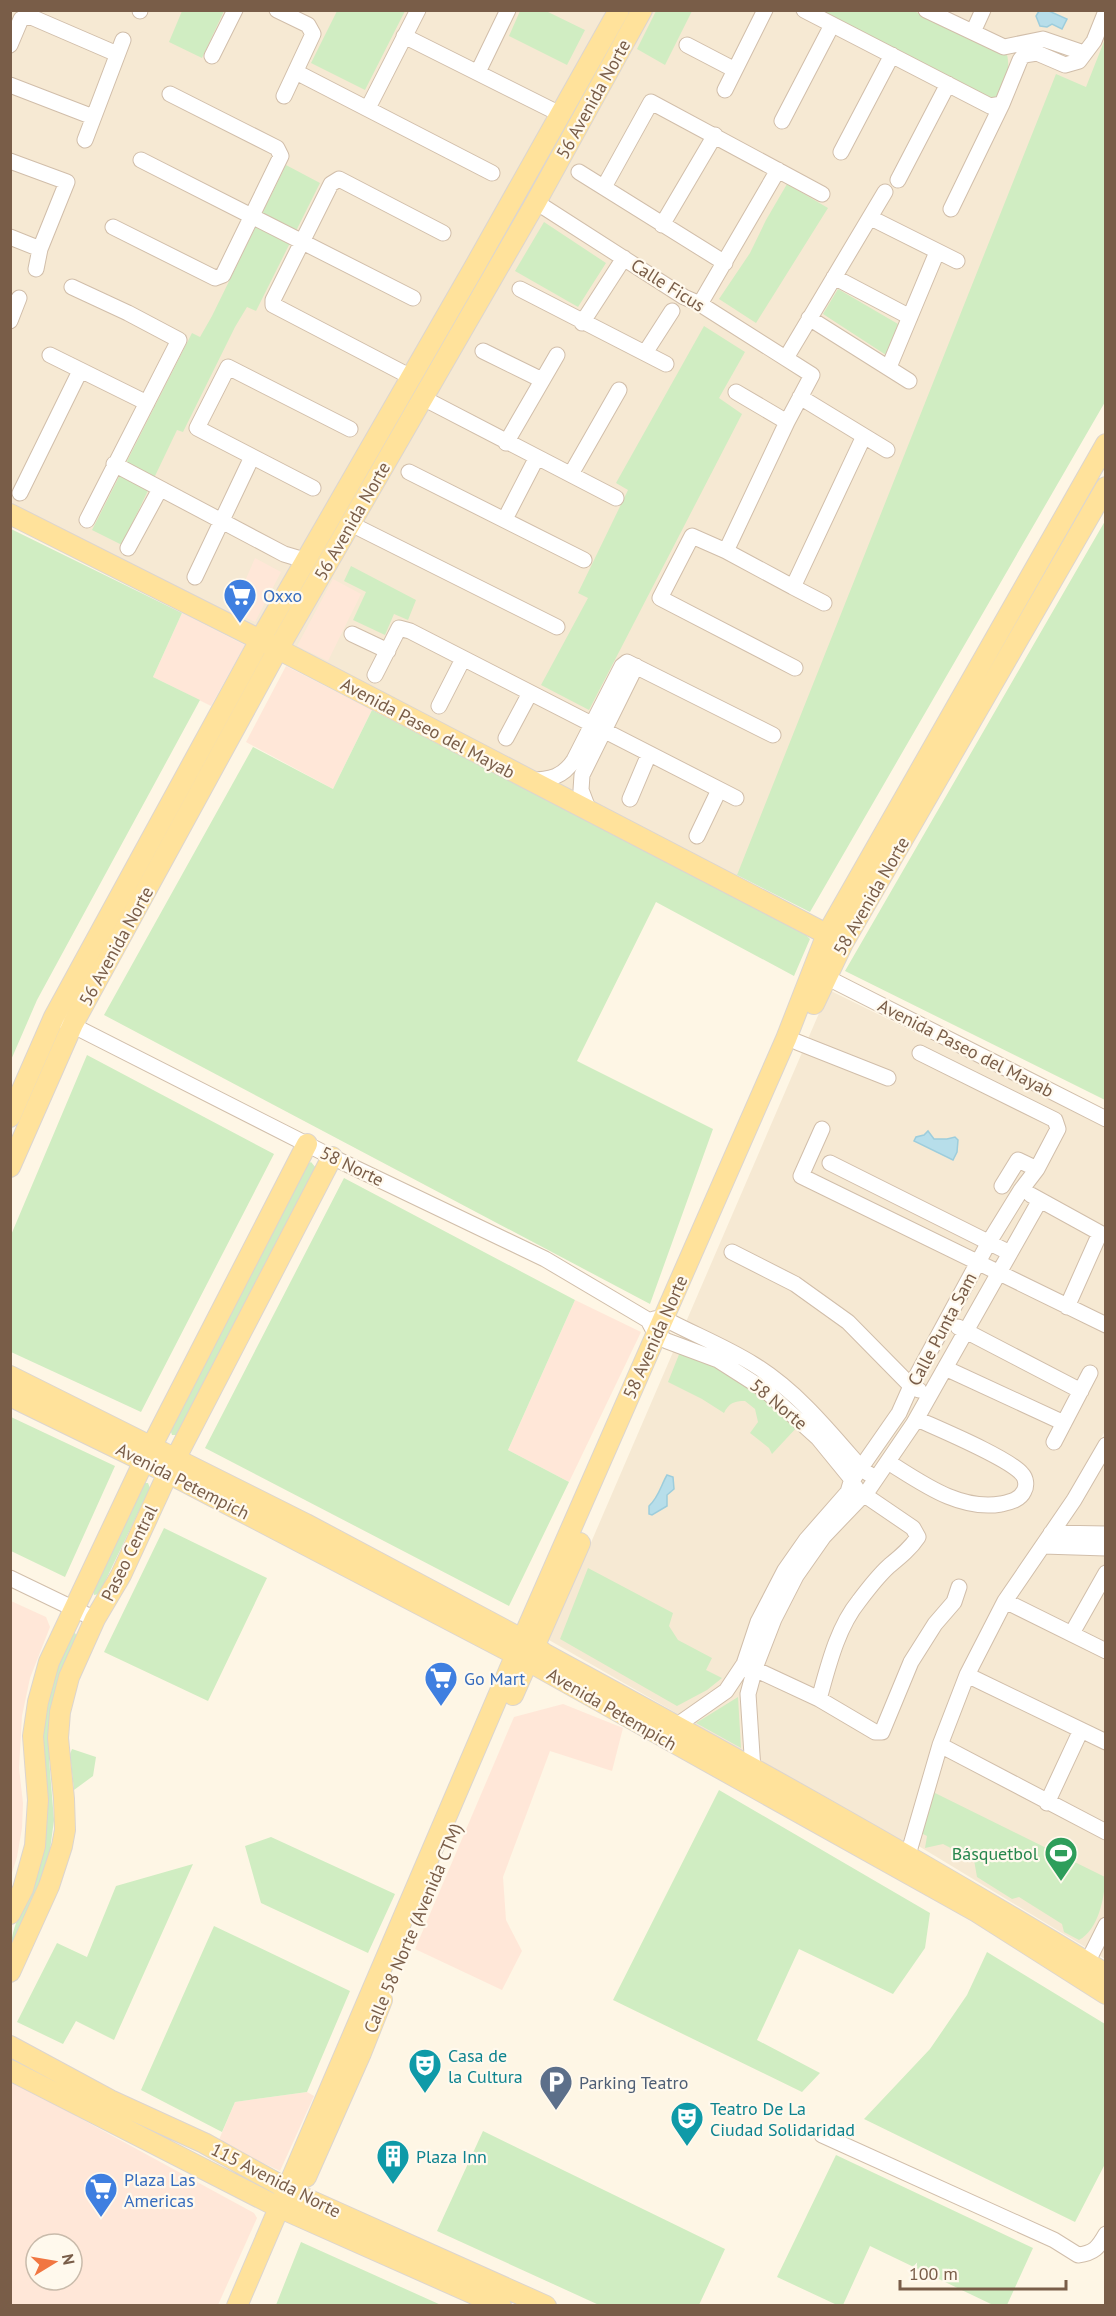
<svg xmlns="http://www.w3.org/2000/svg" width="1116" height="2316" font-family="'PT Sans',sans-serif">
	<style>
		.residential { fill: #f6e9d3 }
		.commercial { fill: #ffe7d8; fill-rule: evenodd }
		.green { fill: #d0edc2 }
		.water { fill: #b7deea; stroke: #9dcddc; stroke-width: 1.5 }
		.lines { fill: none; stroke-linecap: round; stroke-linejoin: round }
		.minor-casing { stroke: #d1beaa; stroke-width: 17 }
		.major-casing { stroke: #dcd5cf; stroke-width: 22 }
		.minor { stroke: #fff; stroke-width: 15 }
		.major { stroke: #ffe29b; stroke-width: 20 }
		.labels { text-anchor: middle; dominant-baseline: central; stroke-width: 4.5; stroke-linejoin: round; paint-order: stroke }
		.street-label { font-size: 18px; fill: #795d48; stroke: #fff9ed }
		.shop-label { font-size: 18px; fill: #366cbe; stroke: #fff9ed; text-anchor: start }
		.leisure-label { font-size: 18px; fill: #27864d; stroke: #fff9ed; text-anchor: end }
		.culture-label { font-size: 18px; fill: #0d838f; stroke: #fff9ed; text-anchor: start }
		.service-label { font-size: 18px; fill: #4e5e75; stroke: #fff9ed; text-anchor: start }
	</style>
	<rect width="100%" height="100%" fill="#fef6e5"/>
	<!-- residential -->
	<path class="residential" d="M10 11H1105V57L1088 101 1060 91 734 884 11 503Z
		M829 990 1105 1126V1431L1070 1496 1000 1598 906 1845 549 1640Z
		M1105 1456V1959L917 1845 947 1741 1003 1612Z"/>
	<!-- commercial -->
	<path class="commercial" d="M255 558 281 572 255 622 232 611Z
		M333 579 361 594 328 661 297 646Z
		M182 613 245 645 211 706 153 677Z
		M286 666 372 710 333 789 246 742Z
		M575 1300 641 1332 569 1482 508 1450Z
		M11 1601 46 1617 50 1627 30 1678 22 1716 19 1768 23 1803 22 1828 17 1857 11 1876Z
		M563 1704 623 1728 612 1771 550 1751 503 1877 506 1920 522 1951 502 1990 415 1949 514 1717Z
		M10 2080 254 2213 257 2218 218 2305H11ZM36 2244H72V2280H36Z
		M307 2092 314 2096 280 2171 218 2142 235 2102Z"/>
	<!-- green -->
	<path class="green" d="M182 11H224L202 58 169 42Z
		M337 11H405L365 90 311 63Z
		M520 11H546L585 30 567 65 509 36Z
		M656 11H692L665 65 637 49Z
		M821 11H914L1007 55C1011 70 1005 92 992 100Z
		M1105 39V402L810 912 737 875 1056 74 1086 87Z
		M286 165 320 183 256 311 247 307 235 327 183 432 177 430 122 545 92 530 192 333 200 337 212 316Z
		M787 184 828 208 756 323 719 299 750 253 766 220Z
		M544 222 606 263 578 307 515 271Z
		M838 289 898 324 886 355 823 314Z
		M704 326 745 352 719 398 742 414 589 710 541 685 588 598 578 593 628 490 616 483Z
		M1105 521V1100L845 971Z
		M11 529 182 613 153 677 200 700 37 1000 11 1060Z
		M351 566 416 600 408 620 394 614 385 635 353 620 366 592 344 581Z
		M372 710 802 931 810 939 794 976 656 902 577 1061 713 1129 650 1304 104 1015 253 747 333 789Z
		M87 1055 274 1154 141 1412 11 1352V1235Z
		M311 1162 316 1168 176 1435H172L170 1429 308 1164Z
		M344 1178 575 1300 508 1450 569 1482 509 1606 205 1448Z
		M680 1352 728 1372 762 1395 799 1425 772 1454 769 1448 750 1433 758 1422 755 1409 745 1401C734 1401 729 1403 724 1413L702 1399 668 1382Z
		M11 1417 115 1466 65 1577 11 1551Z
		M143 1483H148L150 1488 99 1594 94 1595 93 1590Z
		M164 1528 267 1578 208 1701 104 1652Z
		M588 1568 673 1613 669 1626 678 1640 712 1658 706 1670 722 1678 707 1690 677 1706 560 1639Z
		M75 1633 78 1638 49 1733V1759L54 1820 48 1865 11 1951C10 1920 35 1891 41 1860 46 1839 48 1817 47 1796 46 1775 41 1752 43 1731 45 1698 57 1665 71 1634Z
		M738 1697 741 1748 696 1723Z
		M72 1749 96 1757 93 1776 74 1790 70 1754Z
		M719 1790 930 1913 925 1948 893 1994 799 1949 757 2040 820 2073 802 2092 613 2000Z
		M933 1792 1105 1877C1105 1898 1098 1930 1079 1940L1064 1932 1062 1924 1019 1897 1012 1899 977 1877 974 1860 943 1844 925 1848 927 1836 921 1833Z
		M271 1837 395 1894 368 1953 261 1903 245 1846Z
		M193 1864 114 2040 76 2021 63 2044 17 2022 57 1943 87 1957 116 1886Z
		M214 1926 350 1991 307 2092 235 2102 222 2132 141 2090Z
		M987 1952 1105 2024V2164L1075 2222 864 2119 930 2049 967 1995Z
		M483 2131 725 2249 699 2305H599L437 2231Z
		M836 2155 1033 2248 1007 2305H993L870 2246 843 2305H837L777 2277Z
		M301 2242 441 2305H276Z"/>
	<!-- water -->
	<path class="water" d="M1039 11H1049L1067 19 1062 29 1052 24 1047 27 1040 26 1036 16Z
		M928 1131 934 1139H947L955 1137 958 1140 957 1152 953 1160 914 1141 916 1137 924 1135Z
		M667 1475 673 1477 674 1489 667 1495V1506L652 1515 649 1514V1506C659 1497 661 1485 667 1475Z"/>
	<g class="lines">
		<defs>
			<path id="minor" d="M277 10 308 25 313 34 284 96
				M804 10 990 106 1002 104 1020 60 1024 55 1037 53 1065 65 1079 61 1094 41 1106 11
				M926 10 1004 47 1043 39 1084 53
				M140 11V10
				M29 16 117 54
				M973 32 983 10
				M404 36 560 114
				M10 45 21 19 29 16 27 10
				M687 45 735 70
				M212 56 235 10
				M296 72 492 173
				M478 72 508 10
				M10 85 93 117
				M725 90 765 10
				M368 108 418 10
				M782 121 832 25
				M85 140 123 40
				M841 152 892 55
				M141 160 413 298
				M10 161 67 182 40 249 10 237
				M579 172 725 263
				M898 180 948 84
				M604 187 651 102 822 194
				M536 202 684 297 700 304 812 375 787 422 726 551
				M951 209 1002 104
				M871 218 957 261
				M662 225 715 135
				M113 227 215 278 223 275 281 156 277 148 170 94
				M36 269 40 249
				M834 277 910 317
				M72 287 128 313 179 340 87 520
				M520 289 666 364
				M700 304 778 170
				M809 318 909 381
				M10 321 19 298
				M582 323 624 258
				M483 351 542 380
				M645 353 672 311
				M50 355 147 403
				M786 358 885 192
				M889 367 937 252
				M411 377 273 305V300L331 184 339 179 443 233
				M736 392 787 422
				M423 398 616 498
				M864 436 887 450
				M506 443 557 355
				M114 464 284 554 304 560
				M409 472 584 560
				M571 474 619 390
				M313 488 197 428 228 367 350 429
				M20 493 80 371
				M505 519 536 459
				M351 524 557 627
				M128 548 160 489
				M195 577 252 457
				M793 587 824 603
				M352 634 388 651
				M795 668 660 598 692 536 726 551 793 587 864 436 800 397
				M375 675 399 628 410 631 736 798
				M439 706 463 659
				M506 738 530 693
				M530 780C550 780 563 777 574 760L622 666 627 662 773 735
				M630 799 649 754
				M589 811 581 790 582 775 636 666
				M697 836 719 790
				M826 977 1106 1119
				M64 1021 332 1157 545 1259 648 1320 656 1335 667 1341 718 1360 765 1390 818 1438 849 1476 861 1496 869 1498 913 1528 918 1537C910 1549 900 1557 889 1566 878 1576 868 1589 859 1601 837 1628 828 1667 819 1699
				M797 1042 888 1078
				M822 1129 801 1176 1106 1325
				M830 1163 1010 1253
				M1002 1186 1018 1160 1037 1169
				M1031 1195 1100 1233 1067 1307
				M732 1252 795 1284 848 1322 911 1386 919 1390
				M654 1319 663 1318C693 1334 724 1346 753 1364 797 1391 829 1431 862 1469L869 1474
				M958 1327 1081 1391
				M945 1368 1064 1423
				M1054 1442 1090 1373
				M888 1462C922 1483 959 1511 1001 1504 1010 1502 1020 1500 1024 1491 1027 1486 1026 1478 1022 1474 1009 1458 939 1429 917 1419
				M1051 1533 1106 1534
				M1043 1546 1106 1548
				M10 1578 95 1619
				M1005 1601 1106 1651
				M1072 1633 1106 1573
				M746 1665 819 1699 875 1732H882L911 1662 935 1624 954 1602 959 1587
				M967 1675 1106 1742
				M676 1726 726 1691 744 1664 758 1622 785 1570 806 1540 848 1492 851 1482 899 1413 911 1386 989 1242 1021 1190 1037 1169 1058 1129 1055 1120 920 1053
				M940 1745 1106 1832
				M753 1770 748 1694 755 1668 774 1619 796 1576 824 1536 869 1489 914 1423 1040 1200
				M1047 1803 1081 1730
				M908 1855 940 1745 967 1675 1005 1601 1074 1500 1106 1445
				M1087 1963 1106 1925
				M822 2135 1054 2240 1078 2255C1094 2253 1098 2248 1106 2234"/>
			<path id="major" d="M10 514 278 649 838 940
				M814 1004 843 943 1106 487
				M10 1117 54 1017 260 640 475 266 619 10
				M10 1167 73 1024 278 649 536 202 642 10
				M10 1376 306 1524 535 1646 545 1654C734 1757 923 1861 1106 1974
				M10 1396 168 1473 528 1661 977 1912 1106 1994
				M513 1695 580 1543
				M10 1914 23 1889 35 1846 38 1800 33 1736 38 1702 49 1662 144 1461 307 1144
				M10 1972 49 1886 62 1846 65 1830 64 1799 58 1738 60 1712 69 1677 95 1619 121 1575 168 1473 332 1157
				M10 2046 110 2100 204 2143 298 2195 546 2306
				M10 2070 276 2206 501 2306
				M306 2177 361 2053 382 2000
				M237 2306 516 1654 786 1039 827 934 1106 444"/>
		</defs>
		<!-- minor casing -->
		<use href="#minor" class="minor-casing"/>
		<!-- major casing -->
		<use href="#major" class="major-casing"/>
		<!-- minor -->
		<use href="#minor" class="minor"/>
		<!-- major -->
		<use href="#major" class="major"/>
	</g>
	<!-- icons -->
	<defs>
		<symbol id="supermarket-pin" viewBox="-11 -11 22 30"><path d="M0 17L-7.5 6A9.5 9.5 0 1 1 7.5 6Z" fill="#3f7fe0" stroke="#fff9ed"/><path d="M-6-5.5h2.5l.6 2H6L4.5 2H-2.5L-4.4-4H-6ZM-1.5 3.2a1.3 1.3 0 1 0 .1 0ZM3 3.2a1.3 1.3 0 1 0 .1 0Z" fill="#fff"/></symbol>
		<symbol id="stadium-pin" viewBox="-11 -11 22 30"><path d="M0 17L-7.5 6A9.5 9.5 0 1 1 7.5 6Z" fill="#2e9e5b" stroke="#fff9ed"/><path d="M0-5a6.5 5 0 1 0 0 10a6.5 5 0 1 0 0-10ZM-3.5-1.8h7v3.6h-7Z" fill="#fff"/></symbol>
		<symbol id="theatre-pin" viewBox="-11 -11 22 30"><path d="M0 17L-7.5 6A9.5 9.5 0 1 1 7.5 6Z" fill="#0f9aa8" stroke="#fff9ed"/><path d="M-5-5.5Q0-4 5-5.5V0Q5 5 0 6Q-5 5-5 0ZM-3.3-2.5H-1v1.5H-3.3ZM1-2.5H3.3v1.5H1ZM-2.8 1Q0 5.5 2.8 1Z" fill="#fff"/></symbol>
		<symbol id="parking-pin" viewBox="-11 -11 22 30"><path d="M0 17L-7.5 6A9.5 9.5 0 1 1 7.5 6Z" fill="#5c6f8a" stroke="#fff9ed"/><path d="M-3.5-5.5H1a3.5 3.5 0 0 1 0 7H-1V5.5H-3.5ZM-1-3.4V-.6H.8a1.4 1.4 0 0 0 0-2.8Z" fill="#fff"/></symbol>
		<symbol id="building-pin" viewBox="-11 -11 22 30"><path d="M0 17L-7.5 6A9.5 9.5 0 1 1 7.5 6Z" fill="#0f9aa8" stroke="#fff9ed"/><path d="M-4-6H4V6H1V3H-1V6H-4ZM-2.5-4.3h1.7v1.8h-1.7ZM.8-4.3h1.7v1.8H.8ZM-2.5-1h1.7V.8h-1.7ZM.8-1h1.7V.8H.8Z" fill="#fff"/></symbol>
	</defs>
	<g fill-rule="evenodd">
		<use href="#supermarket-pin" x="221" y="576" width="38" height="52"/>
		<use href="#supermarket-pin" x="422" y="1659" width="38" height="52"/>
		<use href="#stadium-pin" x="1042" y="1834" width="38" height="52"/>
		<use href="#theatre-pin" x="406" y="2046" width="38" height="52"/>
		<use href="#parking-pin" x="537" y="2063" width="38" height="52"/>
		<use href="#theatre-pin" x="668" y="2099" width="38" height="52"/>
		<use href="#building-pin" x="374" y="2137" width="38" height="52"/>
		<use href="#supermarket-pin" x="82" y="2170" width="38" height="52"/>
	</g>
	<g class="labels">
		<!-- street labels -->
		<g class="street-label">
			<text transform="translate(593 99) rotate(-61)">56 Avenida Norte</text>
			<text transform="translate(668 285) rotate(32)">Calle Ficus</text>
			<text transform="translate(352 521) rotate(-60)">56 Avenida Norte</text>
			<text transform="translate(428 728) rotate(28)">Avenida Paseo del Mayab</text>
			<text transform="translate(871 896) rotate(-60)">58 Avenida Norte</text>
			<text transform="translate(116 946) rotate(-61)">56 Avenida Norte</text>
			<text transform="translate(966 1048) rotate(27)">Avenida Paseo del Mayab</text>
			<text transform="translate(352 1166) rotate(26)">58 Norte</text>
			<text transform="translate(942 1329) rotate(-62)">Calle Punta Sam</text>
			<text transform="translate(655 1337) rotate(-66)">58 Avenida Norte</text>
			<text transform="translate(779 1404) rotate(40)">58 Norte</text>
			<text transform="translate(183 1481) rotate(27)">Avenida Petempich</text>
			<text transform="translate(129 1553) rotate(-64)">Paseo Central</text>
			<text transform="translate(612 1709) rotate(30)">Avenida Petempich</text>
			<text transform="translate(413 1928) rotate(-67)">Calle 58 Norte (Avenida CTM)</text>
			<text transform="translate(276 2180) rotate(27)">115 Avenida Norte</text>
		</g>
		<!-- shop labels -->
		<g class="shop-label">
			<text x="263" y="595">Oxxo</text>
			<text x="464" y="1678">Go Mart</text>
			<text x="124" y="2179">Plaza Las<tspan x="124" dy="21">Americas</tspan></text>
		</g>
		<!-- leisure labels -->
		<g class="leisure-label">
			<text x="1038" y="1853">Básquetbol</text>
		</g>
		<!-- culture labels -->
		<g class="culture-label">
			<text x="448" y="2055">Casa de<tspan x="448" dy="21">la Cultura</tspan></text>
			<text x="710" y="2108">Teatro De La<tspan x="710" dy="21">Ciudad Solidaridad</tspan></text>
			<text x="416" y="2156">Plaza Inn</text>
		</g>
		<!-- service labels -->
		<g class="service-label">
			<text x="579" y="2082">Parking Teatro</text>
		</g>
	</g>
	<!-- border -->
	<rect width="1116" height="2316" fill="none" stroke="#795d48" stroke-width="24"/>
	<!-- north arrow -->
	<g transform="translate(54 2262) rotate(79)"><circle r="28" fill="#fff9ed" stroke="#c9bbab" stroke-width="1.5"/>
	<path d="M0-4.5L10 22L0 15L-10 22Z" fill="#f17641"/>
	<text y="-9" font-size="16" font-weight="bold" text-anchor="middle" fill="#795d48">N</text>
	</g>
	<!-- scale -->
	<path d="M900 2280v9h166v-9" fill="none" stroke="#795d48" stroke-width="3"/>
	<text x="909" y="2280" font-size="18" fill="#795d48" stroke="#fff9ed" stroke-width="4.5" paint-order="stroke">100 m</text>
</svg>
